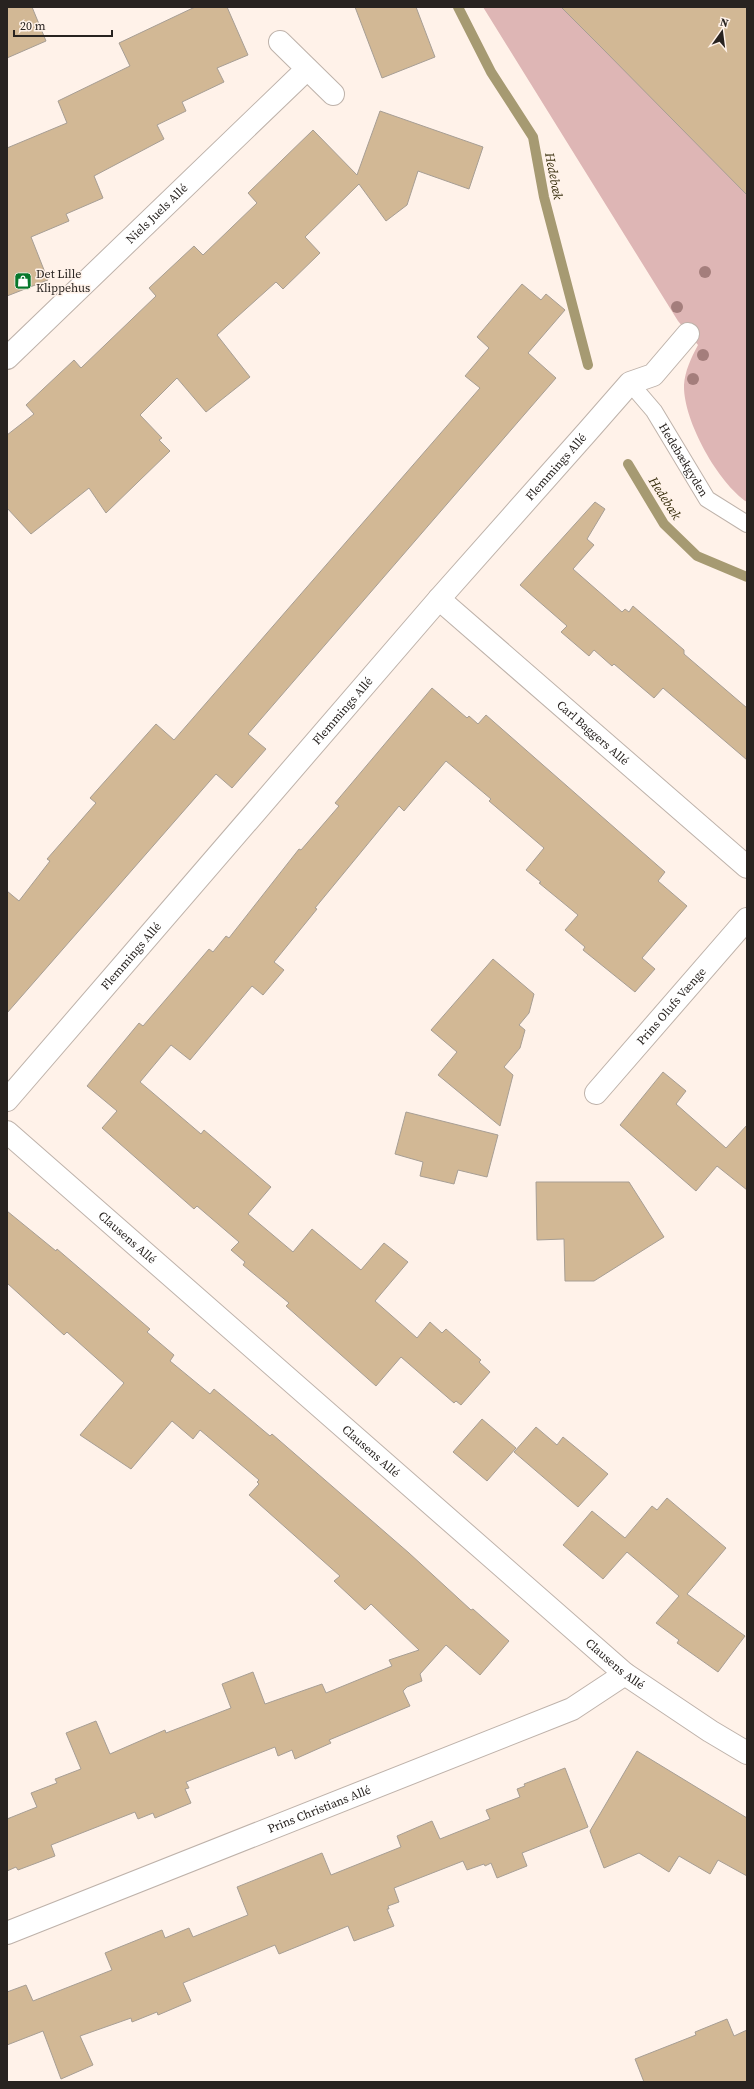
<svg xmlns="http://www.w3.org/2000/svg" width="754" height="2089" font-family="'Source Serif 4',serif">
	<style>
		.green { fill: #deb6b5 }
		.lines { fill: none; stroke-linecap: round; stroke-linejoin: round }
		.stream { stroke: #a69a72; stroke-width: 10 }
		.building { fill: #d2b895; stroke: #a79e94 }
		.service-casing { stroke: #beb2aa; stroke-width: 18 }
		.minor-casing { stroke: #beb2aa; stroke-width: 24 }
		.service { stroke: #fff; stroke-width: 16 }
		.minor { stroke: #fff; stroke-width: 22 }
		.tree { fill: #a47e7c }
		.labels { text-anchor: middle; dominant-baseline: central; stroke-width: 3; stroke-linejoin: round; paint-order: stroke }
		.street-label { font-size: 12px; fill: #282320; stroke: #fff2e9 }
		.poi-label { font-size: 12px; fill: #282320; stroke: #fff2e9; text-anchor: start }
		.water-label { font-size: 13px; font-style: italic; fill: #352b09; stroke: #fff2e9 }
	</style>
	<rect width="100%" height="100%" fill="#fff2e9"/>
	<!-- green -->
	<path class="green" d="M483 7H747V502C718 483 683 420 684 385 685 371 691 358 698 345L678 321Z"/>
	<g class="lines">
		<!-- stream -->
		<path class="stream" d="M458 7 491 72 533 137 544 197 588 365
			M628 464 664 524 697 556 747 577"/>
	</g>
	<!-- building -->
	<path class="building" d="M7 7H32L46 41 7 58Z
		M195 7H227L248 55 217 68 224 82 182 102 186 111 157 125 164 139 94 176 103 198 66 214 69 221 31 237 48 280 7 296V148L67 123 58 101 130 66 119 43Z
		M355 7H416L435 57 382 78Z
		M561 7H747V195L601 47Z
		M380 111 483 147 469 189 418 171 407 205 386 221 359 184 305 237 320 253 283 289 276 282 217 335 250 377 206 412 177 378 140 415 162 438 159 440 170 451 106 513 89 488 31 534 7 508V435L34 414 26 405 74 360 81 368 156 296 149 288 194 246 203 255 257 203 248 193 313 130 357 175Z
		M522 284 541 300 546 294 565 310 528 353 556 378 248 734 266 749 232 788 216 774 7 1013V891L19 901 50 861 47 859 96 803 90 798 156 724 174 740 480 388 465 376 489 348 477 337Z
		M595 502 605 509 587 539 594 545 573 569 622 612 625 609 629 612 633 606 684 650V654L747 708V760L663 688 654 698 614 664 612 666 594 650 589 656 561 632 567 626 520 585Z
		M432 688 467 718 469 716 478 724 486 715 665 872 658 881 687 906 642 958 655 969 635 992 583 950 585 947 565 930 578 915 539 883 541 882 526 870 544 848 489 801 491 799 446 761 404 811 399 806 315 908 317 909 274 962 284 970 263 995 252 986 190 1060 171 1045 140 1082 201 1134 204 1130 271 1187 248 1214 293 1252 312 1229 361 1270 384 1243 408 1262 375 1301 417 1338 430 1322 442 1333 446 1329 481 1360 479 1362 490 1372 461 1405 456 1401 454 1403 401 1357 376 1386 286 1306 289 1303 243 1265 245 1262 231 1250 239 1242 197 1206 194 1209 102 1128 117 1111 87 1086 139 1023 143 1026 209 949 213 952 226 936 229 938 299 849 301 850 339 806 335 803Z
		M493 959 534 994 529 1013 519 1025 525 1030 520 1048 504 1067 513 1075 500 1126 438 1075 457 1052 431 1030Z
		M663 1072 686 1091 676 1104 726 1148 747 1125V1190L717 1166 696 1191 620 1125Z
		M406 1112 498 1135 487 1177 458 1170 454 1184 420 1176 423 1162 395 1154Z
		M536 1182H629L664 1237 594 1281H565L564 1239 537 1240Z
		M7 1211 56 1251 57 1249 150 1329 147 1332 174 1355 170 1361 210 1394 214 1389 270 1436 272 1434 409 1553 471 1610 473 1609 509 1641 480 1675 446 1645 420 1674 422 1681 407 1687 403 1691 410 1706 329 1740 331 1743 295 1759 292 1750 278 1756 275 1747 186 1782 189 1788 185 1789 191 1803 155 1818 153 1813 138 1819 135 1812 51 1845 55 1856 18 1870 16 1867 7 1871V1819L37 1807 31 1793 57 1783 55 1779 81 1769 66 1733 96 1721 110 1754 165 1730 166 1733 231 1708 222 1684 253 1672 265 1704 322 1684 326 1693 392 1666 389 1660 419 1650 371 1604 365 1610 334 1581 340 1576 249 1495 259 1484 257 1482 259 1480 200 1430 193 1439 172 1421 131 1469 80 1435 124 1383 67 1332 64 1335 7 1283Z
		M482 1419 516 1448 487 1481 453 1452Z
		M536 1427 557 1445 563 1437 608 1474 578 1507 514 1452Z
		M667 1498 726 1548 687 1594 745 1636 718 1672 677 1643 679 1640 656 1623 679 1596 627 1552 603 1579 563 1545 592 1511 625 1538 652 1506 657 1510Z
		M637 1751 747 1818V1876L718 1860 710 1874 679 1856 669 1872 639 1853 604 1868 590 1831Z
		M565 1768 588 1827 522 1853 527 1866 497 1878 491 1863 485 1866 484 1864 467 1870 463 1861 394 1888 399 1902 388 1906 389 1909H387L394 1926 354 1941 348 1926 279 1954 275 1945 183 1983 191 2001 158 2015 157 2012 132 2022 131 2018 80 2036 93 2065 61 2079 43 2031 7 2045V1992L26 1985 33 2001 112 1970 105 1953 162 1930 165 1938 189 1928 193 1937 248 1915 237 1887 322 1853 331 1875 401 1847 397 1836 432 1821 440 1839 490 1819 486 1810 520 1797 517 1789 525 1786 524 1784Z
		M727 2019 734 2036 747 2030V2082H644L635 2059 696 2035 695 2032Z"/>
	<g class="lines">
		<defs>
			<g id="service">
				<path id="s1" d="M630 383 654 411 707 499 747 524"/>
			</g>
			<g id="minor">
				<path d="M280 42 333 94"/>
				<path id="s2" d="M7 358 307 69"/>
				<path id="s3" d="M439 599 747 867"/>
				<path id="s4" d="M596 1093 747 919"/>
				<path id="s5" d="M7 1100 439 599 588 431 630 383 653 375 688 334"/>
				<path id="s6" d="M7 1132 625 1674 710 1731 747 1753"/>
				<path id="s7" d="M7 1933 572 1709 625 1674"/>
			</g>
		</defs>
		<!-- service casing -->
		<use href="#service" class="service-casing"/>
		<!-- minor casing -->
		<use href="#minor" class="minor-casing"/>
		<!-- service -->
		<use href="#service" class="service"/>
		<!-- minor -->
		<use href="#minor" class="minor"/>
	</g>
	<!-- trees -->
	<g class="tree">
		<circle cx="705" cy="272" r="6"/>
		<circle cx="677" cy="307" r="6"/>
		<circle cx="703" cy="355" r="6"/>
		<circle cx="693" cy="379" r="6"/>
	</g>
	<!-- icons -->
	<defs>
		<symbol id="shop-square" viewBox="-11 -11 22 22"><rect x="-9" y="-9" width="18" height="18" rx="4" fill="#06772b" stroke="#fff2e9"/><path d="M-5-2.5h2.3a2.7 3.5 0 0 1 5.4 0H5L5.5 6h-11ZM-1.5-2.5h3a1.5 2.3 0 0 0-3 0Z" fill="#fff"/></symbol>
	</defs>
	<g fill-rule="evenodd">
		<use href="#shop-square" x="13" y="271" width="20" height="20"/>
	</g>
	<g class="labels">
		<!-- street labels -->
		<g class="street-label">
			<text stroke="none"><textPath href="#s2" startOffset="208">Niels Juels Allé</textPath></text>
			<text stroke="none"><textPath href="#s1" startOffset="94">Hedebækgyden</textPath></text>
			<text stroke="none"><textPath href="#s5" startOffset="838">Flemmings Allé</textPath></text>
			<text stroke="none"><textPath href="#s5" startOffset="514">Flemmings Allé</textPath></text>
			<text stroke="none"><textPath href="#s3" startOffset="204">Carl Baggers Allé</textPath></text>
			<text stroke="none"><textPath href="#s5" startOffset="190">Flemmings Allé</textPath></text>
			<text stroke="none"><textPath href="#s4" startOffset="115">Prins Olufs Vænge</textPath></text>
			<text stroke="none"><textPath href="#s6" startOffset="160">Clausens Allé</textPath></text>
			<text stroke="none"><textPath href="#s6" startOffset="484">Clausens Allé</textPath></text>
			<text stroke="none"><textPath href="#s6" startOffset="808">Clausens Allé</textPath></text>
			<text stroke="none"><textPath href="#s7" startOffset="336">Prins Christians Allé</textPath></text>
		</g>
		<!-- poi labels -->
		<g class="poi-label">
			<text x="36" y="274">Det Lille<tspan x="36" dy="14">Klippehus</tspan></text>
		</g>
		<!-- water labels -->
		<g class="water-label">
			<text transform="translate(554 176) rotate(79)">Hedebæk</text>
			<text transform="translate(665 498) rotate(57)">Hedebæk</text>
		</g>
	</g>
	<!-- border -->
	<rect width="754" height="2089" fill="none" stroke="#282320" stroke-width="16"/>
	<!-- north arrow -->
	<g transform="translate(722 32) rotate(14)" stroke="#fff2e9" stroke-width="3" paint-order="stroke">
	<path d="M0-3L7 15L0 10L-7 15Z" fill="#282320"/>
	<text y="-6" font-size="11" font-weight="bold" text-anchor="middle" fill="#282320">N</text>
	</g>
	<!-- scale -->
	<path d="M14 30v6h98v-6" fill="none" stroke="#282320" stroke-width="2"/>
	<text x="20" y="30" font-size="12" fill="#282320" stroke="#fff2e9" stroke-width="3" paint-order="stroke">20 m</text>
</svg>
